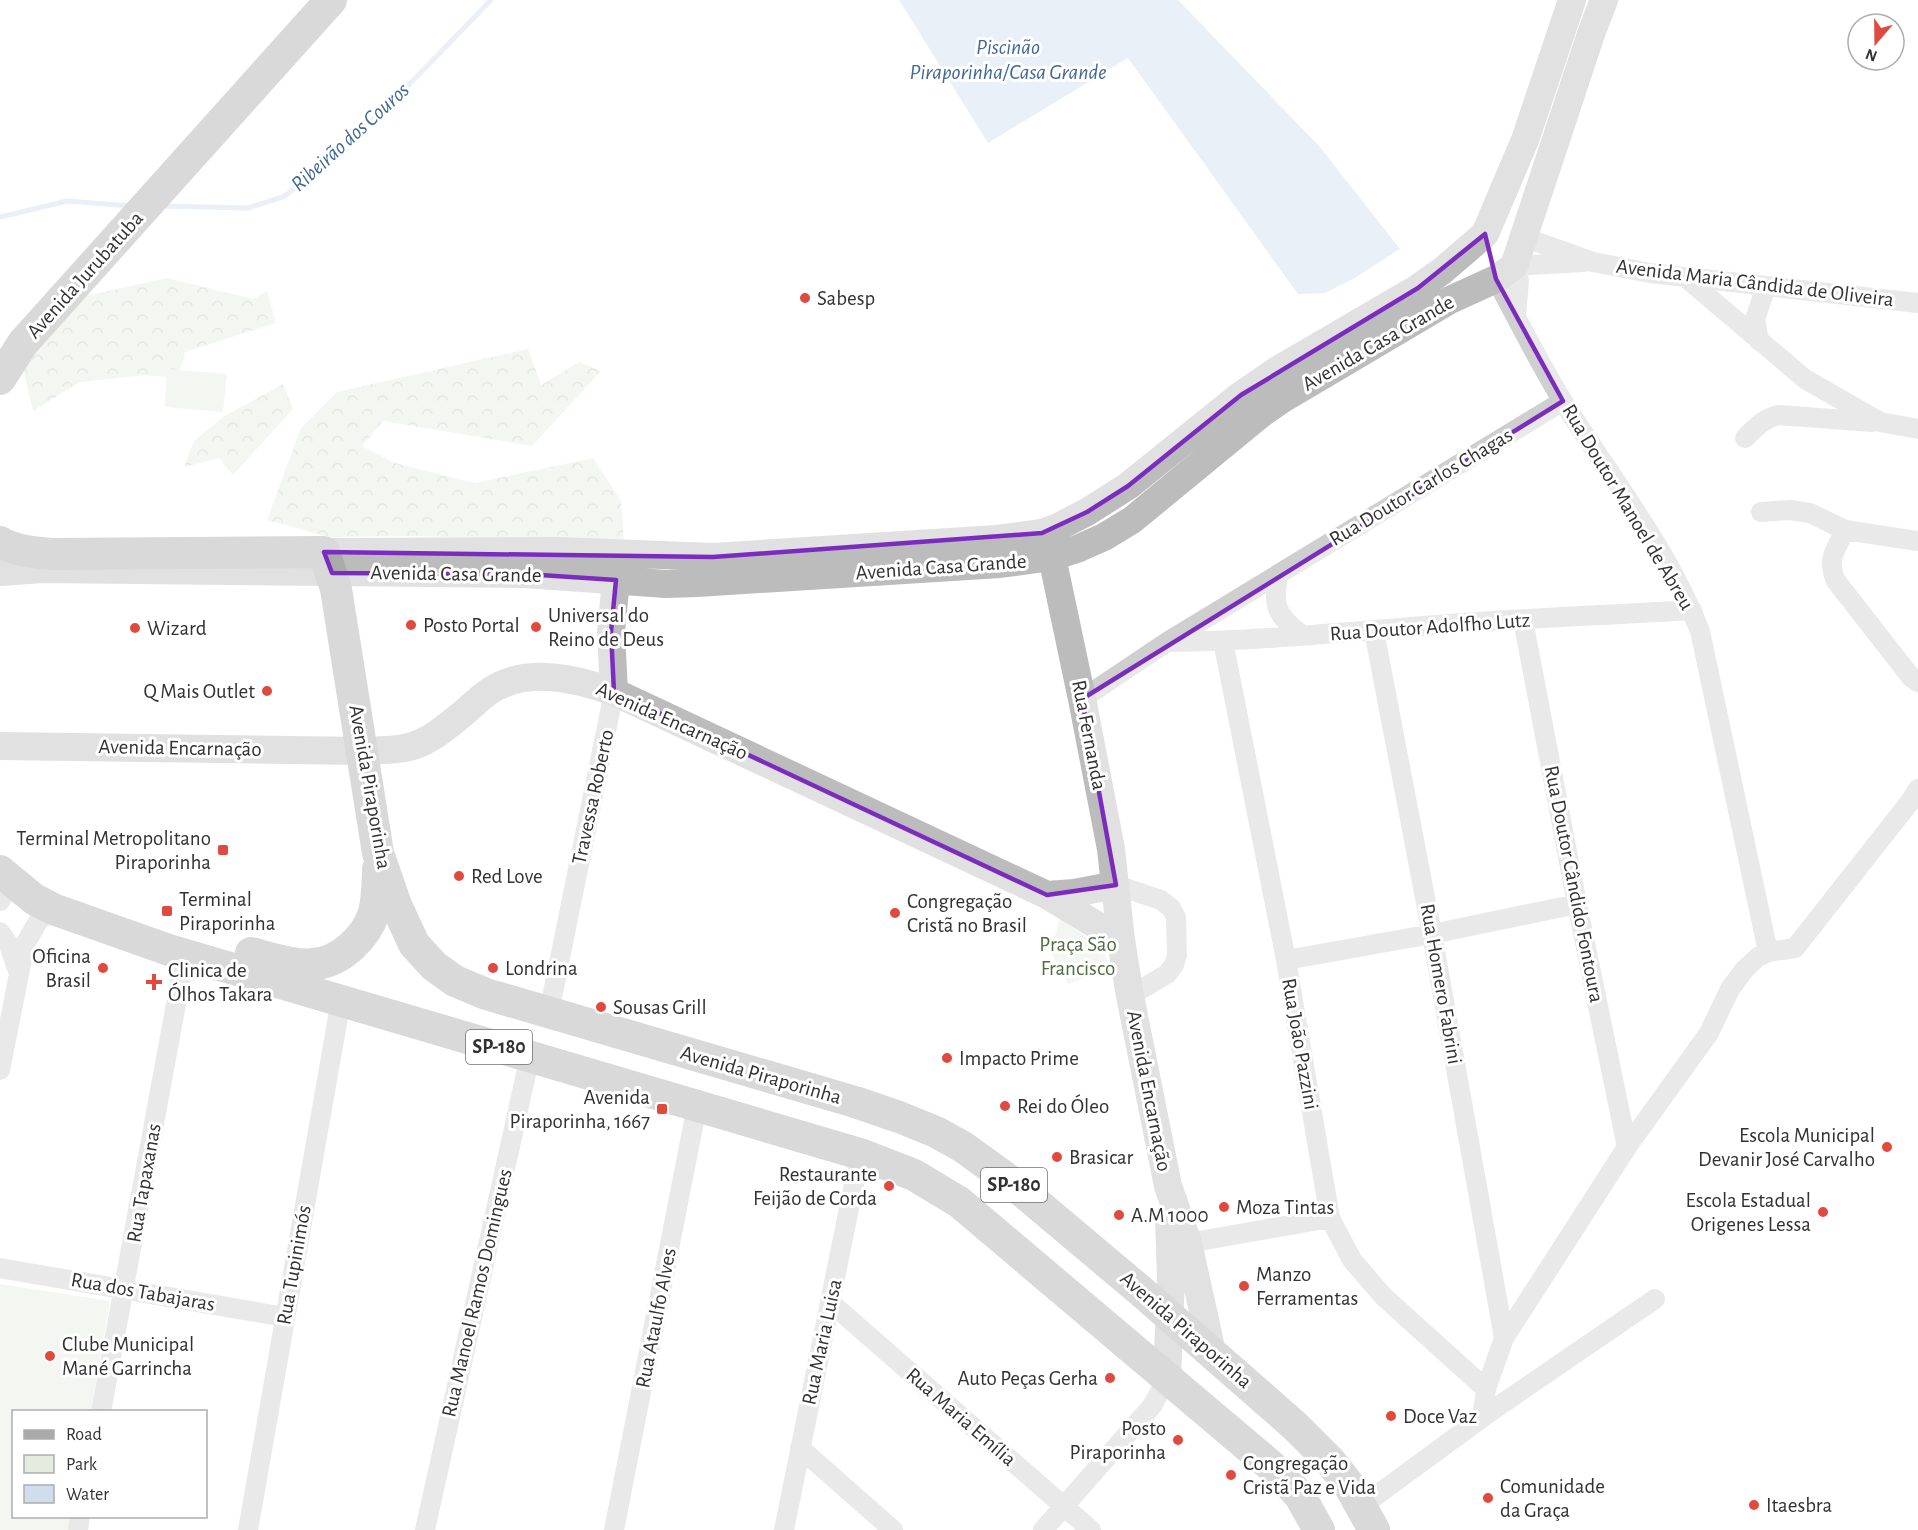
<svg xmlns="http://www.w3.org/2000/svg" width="1918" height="1530" font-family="'Alegreya Sans',sans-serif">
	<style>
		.forest { fill: url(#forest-crowns) }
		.green { fill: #e4ebdf }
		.water { fill: #cfdded }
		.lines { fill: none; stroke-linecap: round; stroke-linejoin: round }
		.stream { stroke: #cfdded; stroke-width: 5 }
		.street { stroke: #cfcfcf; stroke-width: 20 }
		.secondary { stroke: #bcbcbc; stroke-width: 28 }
		.primary { stroke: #aaa; stroke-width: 32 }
		.marked { fill: none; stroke: #7b2cbf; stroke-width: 4.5; stroke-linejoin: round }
		.poi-dot { fill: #e04a3e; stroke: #fff; stroke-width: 2 }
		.labels { text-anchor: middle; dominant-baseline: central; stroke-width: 6; stroke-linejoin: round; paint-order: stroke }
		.shield { fill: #fff; stroke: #707070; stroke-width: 1.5 }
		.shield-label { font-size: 20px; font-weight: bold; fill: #323232 }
		.street-label { font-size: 21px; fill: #323232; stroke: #fff }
		.poi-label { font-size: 21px; fill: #323232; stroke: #fff; text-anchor: start }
		.park-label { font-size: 21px; fill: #4f6e40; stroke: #fff }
		.water-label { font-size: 22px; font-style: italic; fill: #426893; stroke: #fff }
	</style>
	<defs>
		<pattern id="forest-crowns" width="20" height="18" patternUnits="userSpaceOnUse" patternTransform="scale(1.5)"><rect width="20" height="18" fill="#e4ebdf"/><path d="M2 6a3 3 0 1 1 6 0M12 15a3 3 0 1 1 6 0" fill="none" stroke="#c4cac0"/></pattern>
	</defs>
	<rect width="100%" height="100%" fill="#fff"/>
	<!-- forest -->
	<path class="forest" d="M167 278 253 299 267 291 276 323 185 352 178 378 146 375 80 382 33 411 21 360 72 299Z
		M528 349 541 385 579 362 601 371 532 446 383 421 362 446 395 463 475 483 593 458 621 501 624 542 413 536 329 537 267 520 301 428 337 392Z
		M283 384 293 409 233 475 219 458 184 467 194 441 223 417Z"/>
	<!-- green -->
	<path class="green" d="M167 369 227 374 223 412 165 407Z
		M1060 919 1103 948 1109 969 1068 984 1050 951Z
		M0 1284 110 1301 91 1411 14 1412V1516L72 1517 70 1530H0Z"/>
	<!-- water -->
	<path class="water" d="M899 0H1178L1320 147 1400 249 1353 279 1325 293 1298 294 1128 58 988 143Z"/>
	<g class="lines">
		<!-- stream -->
		<path class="stream" d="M162 206 248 208 285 196 322 166 400 94 491 0
			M0 217 67 201 132 206"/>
		<!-- street -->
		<path class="street" d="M1523 237 1593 262 1650 273 1918 303
			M1685 277 1805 379 1880 422 1918 429
			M1496 279C1518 320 1539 363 1564 403 1611 478 1668 549 1700 631L1768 952
			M1516 315 1519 281 1514 266 1584 262
			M1759 341 1755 319 1766 287
			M1745 438C1756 427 1764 418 1779 415L1872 422
			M1761 512 1790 510 1810 513 1845 530 1918 541
			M1845 530C1836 551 1826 557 1836 581L1911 677 1918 682
			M1279 574C1271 604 1277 617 1302 635
			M1523 620 1577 904 1627 1147
			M1374 631 1432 934 1504 1338
			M1223 641 1286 960 1330 1218 1352 1260 1384 1297 1486 1389
			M1167 642C1262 641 1356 631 1450 624 1530 618 1611 615 1692 610
			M1082 699 1167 642 1563 401
			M1116 885 1161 900 1171 908 1176 917 1177 955 1174 965 1167 974 1130 996
			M0 901 4 894 2 874
			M0 932 9 945 18 971
			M1286 960 1432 934 1577 904
			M549 1012 614 692
			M0 1070 25 944 39 920 53 909
			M1188 1243 1330 1218
			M0 1268 285 1317
			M831 1303 1091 1530
			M101 1412 185 955
			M1482 1418 1486 1389 1504 1338 1627 1147 1709 1033 1730 989 1744 970 1758 957 1768 952 1795 948 1909 803 1918 789
			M800 1448 893 1530
			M1362 1506 1490 1412 1655 1299
			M78 1530 80 1516
			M248 1530 341 1000
			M425 1530 530 1056
			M614 1530 697 1106
			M784 1530 860 1154
			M1043 1530 1152 1406 1167 1379"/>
		<!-- secondary -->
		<path class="secondary" d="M1045 540 1052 557 1082 699 1111 849 1121 940 1130 996 1168 1186 1188 1243 1212 1352
			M324 552 559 551 713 557 997 539 1042 533 1056 528 1087 512 1128 486 1241 395 1276 371 1418 288 1442 271 1485 234 1525 140 1572 0
			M0 572 42 569 525 574 666 584 697 583 1000 564 1052 557 1077 549 1104 537 1132 520 1261 414 1281 400 1450 300 1496 279 1514 266 1591 34 1604 0
			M614 692 611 632 616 580
			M0 746 363 751C378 750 394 751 409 747 429 742 445 728 460 716 471 707 481 696 493 689 529 667 577 679 614 692L1047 895 1121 940
			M1047 895 1074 893 1116 885
			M1167 1379 1171 1277 1169 1219"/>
		<!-- primary -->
		<path class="primary" d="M0 379 23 343 331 0
			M0 542C15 551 33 552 51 554L324 552 336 589 378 853 396 905 414 944 434 966 455 981 486 994 855 1102 899 1117 936 1132 963 1147 1010 1181 1142 1292 1295 1426 1330 1461 1349 1485 1374 1530
			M0 871 34 899 53 909 169 950 860 1154 914 1175 959 1202 1277 1471 1300 1496 1319 1530
			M251 953C289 963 320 976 352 946 378 922 377 901 378 869"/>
	</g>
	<!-- marked area -->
	<path d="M0 0H1918V1530H0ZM1485 234 1496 279 1563 401 1082 699 1116 885 1047 895 614 692 611 632 616 580 525 574 332 573 324 552 713 557 1042 533 1087 512 1128 486 1241 395 1418 288Z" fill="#fff" fill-opacity=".55" fill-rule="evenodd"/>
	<path class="marked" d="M1485 234 1496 279 1563 401 1082 699 1116 885 1047 895 614 692 611 632 616 580 525 574 332 573 324 552 713 557 1042 533 1087 512 1128 486 1241 395 1418 288Z"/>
	<!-- markers -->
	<g class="poi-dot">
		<circle cx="805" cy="298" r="6"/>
		<circle cx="411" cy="625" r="6"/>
		<circle cx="536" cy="627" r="6"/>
		<circle cx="135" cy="628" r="6"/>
		<circle cx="267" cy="691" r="6"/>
		<rect x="217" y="844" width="12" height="12" rx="3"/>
		<circle cx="459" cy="876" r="6"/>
		<rect x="161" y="905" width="12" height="12" rx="3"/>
		<circle cx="895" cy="913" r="6"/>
		<circle cx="103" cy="968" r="6"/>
		<circle cx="493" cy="968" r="6"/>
		<path d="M151 973h6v6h6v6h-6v6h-6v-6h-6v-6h6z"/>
		<circle cx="601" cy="1007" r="6"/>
		<circle cx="947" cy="1058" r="6"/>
		<circle cx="1005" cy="1106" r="6"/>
		<rect x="656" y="1103" width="12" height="12" rx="3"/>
		<circle cx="1887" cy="1147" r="6"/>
		<circle cx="1057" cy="1157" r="6"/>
		<circle cx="889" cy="1186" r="6"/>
		<circle cx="1224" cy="1207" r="6"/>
		<circle cx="1823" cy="1212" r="6"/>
		<circle cx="1119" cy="1215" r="6"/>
		<circle cx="1244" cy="1286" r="6"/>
		<circle cx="50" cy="1356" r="6"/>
		<circle cx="1110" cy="1378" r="6"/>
		<circle cx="1391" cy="1416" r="6"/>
		<circle cx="1178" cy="1440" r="6"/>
		<circle cx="1231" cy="1475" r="6"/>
		<circle cx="1488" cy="1498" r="6"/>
		<circle cx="1754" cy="1505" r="6"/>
	</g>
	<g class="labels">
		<!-- shield labels -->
		<g class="shield">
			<rect x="466" y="1030" width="66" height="34" rx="4.5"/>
			<rect x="981" y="1168" width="66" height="34" rx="4.5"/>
		</g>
		<g class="shield-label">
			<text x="499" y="1047">SP-180</text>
			<text x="1014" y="1185">SP-180</text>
		</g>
		<!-- street labels -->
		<g class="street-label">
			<text transform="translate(85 275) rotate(-48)">Avenida Jurubatuba</text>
			<text transform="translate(1755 283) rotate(7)">Avenida Maria Cândida de Oliveira</text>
			<text transform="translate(1378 343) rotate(-30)">Avenida Casa Grande</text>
			<text transform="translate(1421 487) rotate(-31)">Rua Doutor Carlos Chagas</text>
			<text transform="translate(1628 507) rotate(59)">Rua Doutor Manoel de Abreu</text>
			<text transform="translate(941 567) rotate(-4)">Avenida Casa Grande</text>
			<text transform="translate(456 574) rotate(1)">Avenida Casa Grande</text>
			<text transform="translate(1430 627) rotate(-4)">Rua Doutor Adolfho Lutz</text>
			<text transform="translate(672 721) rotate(24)">Avenida Encarnação</text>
			<text transform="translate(1089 735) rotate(79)">Rua Fernanda</text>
			<text transform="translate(180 748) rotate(1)">Avenida Encarnação</text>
			<text transform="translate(370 787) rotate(80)">Avenida Piraporinha</text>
			<text transform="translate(593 797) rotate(-78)">Travessa Roberto</text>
			<text transform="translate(1574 884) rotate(79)">Rua Doutor Cândido Fontoura</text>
			<text transform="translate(1441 984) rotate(80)">Rua Homero Fabrini</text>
			<text transform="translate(1300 1044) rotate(80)">Rua João Pazzini</text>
			<text transform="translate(761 1075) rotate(16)">Avenida Piraporinha</text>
			<text transform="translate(1149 1091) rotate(79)">Avenida Encarnação</text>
			<text transform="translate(144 1183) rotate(-80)">Rua Tapaxanas</text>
			<text transform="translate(294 1265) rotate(-80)">Rua Tupinimós</text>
			<text transform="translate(143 1292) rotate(10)">Rua dos Tabajaras</text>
			<text transform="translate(477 1293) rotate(-77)">Rua Manoel Ramos Domingues</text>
			<text transform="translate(656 1318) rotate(-79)">Rua Ataulfo Alves</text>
			<text transform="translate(1186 1330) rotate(41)">Avenida Piraporinha</text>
			<text transform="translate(822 1342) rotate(-78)">Rua Maria Luisa</text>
			<text transform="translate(961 1417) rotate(41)">Rua Maria Emília</text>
		</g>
		<!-- poi labels -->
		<g class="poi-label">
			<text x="817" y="298">Sabesp</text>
			<text x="548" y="615">Universal do<tspan x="548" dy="24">Reino de Deus</tspan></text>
			<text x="423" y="625">Posto Portal</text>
			<text x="147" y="628">Wizard</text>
			<text x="255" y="691" text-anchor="end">Q Mais Outlet</text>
			<text x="211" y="838" text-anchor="end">Terminal Metropolitano<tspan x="211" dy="24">Piraporinha</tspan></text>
			<text x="471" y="876">Red Love</text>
			<text x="179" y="899">Terminal<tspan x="179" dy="24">Piraporinha</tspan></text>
			<text x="907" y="901">Congregação<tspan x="907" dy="24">Cristã no Brasil</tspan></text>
			<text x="91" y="956" text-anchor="end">Oficina<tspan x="91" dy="24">Brasil</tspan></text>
			<text x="505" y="968">Londrina</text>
			<text x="168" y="970">Clinica de<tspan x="168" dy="24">Ólhos Takara</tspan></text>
			<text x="613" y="1007">Sousas Grill</text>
			<text x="959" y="1058">Impacto Prime</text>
			<text x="650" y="1097" text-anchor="end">Avenida<tspan x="650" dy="24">Piraporinha, 1667</tspan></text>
			<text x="1017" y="1106">Rei do Óleo</text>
			<text x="1875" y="1135" text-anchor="end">Escola Municipal<tspan x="1875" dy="24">Devanir José Carvalho</tspan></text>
			<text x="1069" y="1157">Brasicar</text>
			<text x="877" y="1174" text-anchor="end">Restaurante<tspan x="877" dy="24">Feijão de Corda</tspan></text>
			<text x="1811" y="1200" text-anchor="end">Escola Estadual<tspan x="1811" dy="24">Origenes Lessa</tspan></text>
			<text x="1236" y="1207">Moza Tintas</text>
			<text x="1131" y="1215">A.M 1000</text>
			<text x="1256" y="1274">Manzo<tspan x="1256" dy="24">Ferramentas</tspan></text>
			<text x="62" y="1344">Clube Municipal<tspan x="62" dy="24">Mané Garrincha</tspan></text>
			<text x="1098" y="1378" text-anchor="end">Auto Peças Gerha</text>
			<text x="1403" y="1416">Doce Vaz</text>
			<text x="1166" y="1428" text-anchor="end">Posto<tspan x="1166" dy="24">Piraporinha</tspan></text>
			<text x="1243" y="1463">Congregação<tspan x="1243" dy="24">Cristã Paz e Vida</tspan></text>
			<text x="1500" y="1486">Comunidade<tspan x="1500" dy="24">da Graça</tspan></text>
			<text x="1766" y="1505">Itaesbra</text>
		</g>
		<!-- park labels -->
		<g class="park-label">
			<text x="1078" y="944">Praça São<tspan x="1078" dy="24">Francisco</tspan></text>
		</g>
		<!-- water labels -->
		<g class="water-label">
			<text x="1008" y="47">Piscinão<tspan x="1008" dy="25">Piraporinha/Casa Grande</tspan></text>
			<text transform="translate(350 137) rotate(-42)">Ribeirão dos Couros</text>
		</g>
	</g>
	<!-- legend -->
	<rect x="12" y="1410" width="195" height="108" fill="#ffffff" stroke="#adadad" stroke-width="1.5"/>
	<rect x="24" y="1430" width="30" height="9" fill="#aaaaaa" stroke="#adadad" stroke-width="1.5"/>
	<text x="66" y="1440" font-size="18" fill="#323232">Road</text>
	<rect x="24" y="1455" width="30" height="18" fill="#e4ebdf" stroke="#adadad" stroke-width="1.5"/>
	<text x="66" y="1470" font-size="18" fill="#323232">Park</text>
	<rect x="24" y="1485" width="30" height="18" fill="#cfdded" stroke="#adadad" stroke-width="1.5"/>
	<text x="66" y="1500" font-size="18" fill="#323232">Water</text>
	<!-- north arrow -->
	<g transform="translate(1876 42) rotate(200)"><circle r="28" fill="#ffffff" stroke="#adadad" stroke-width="1.5"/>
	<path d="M0-4.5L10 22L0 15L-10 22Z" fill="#e04a3e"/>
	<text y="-9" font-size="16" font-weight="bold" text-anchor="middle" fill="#323232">N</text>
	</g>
</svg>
